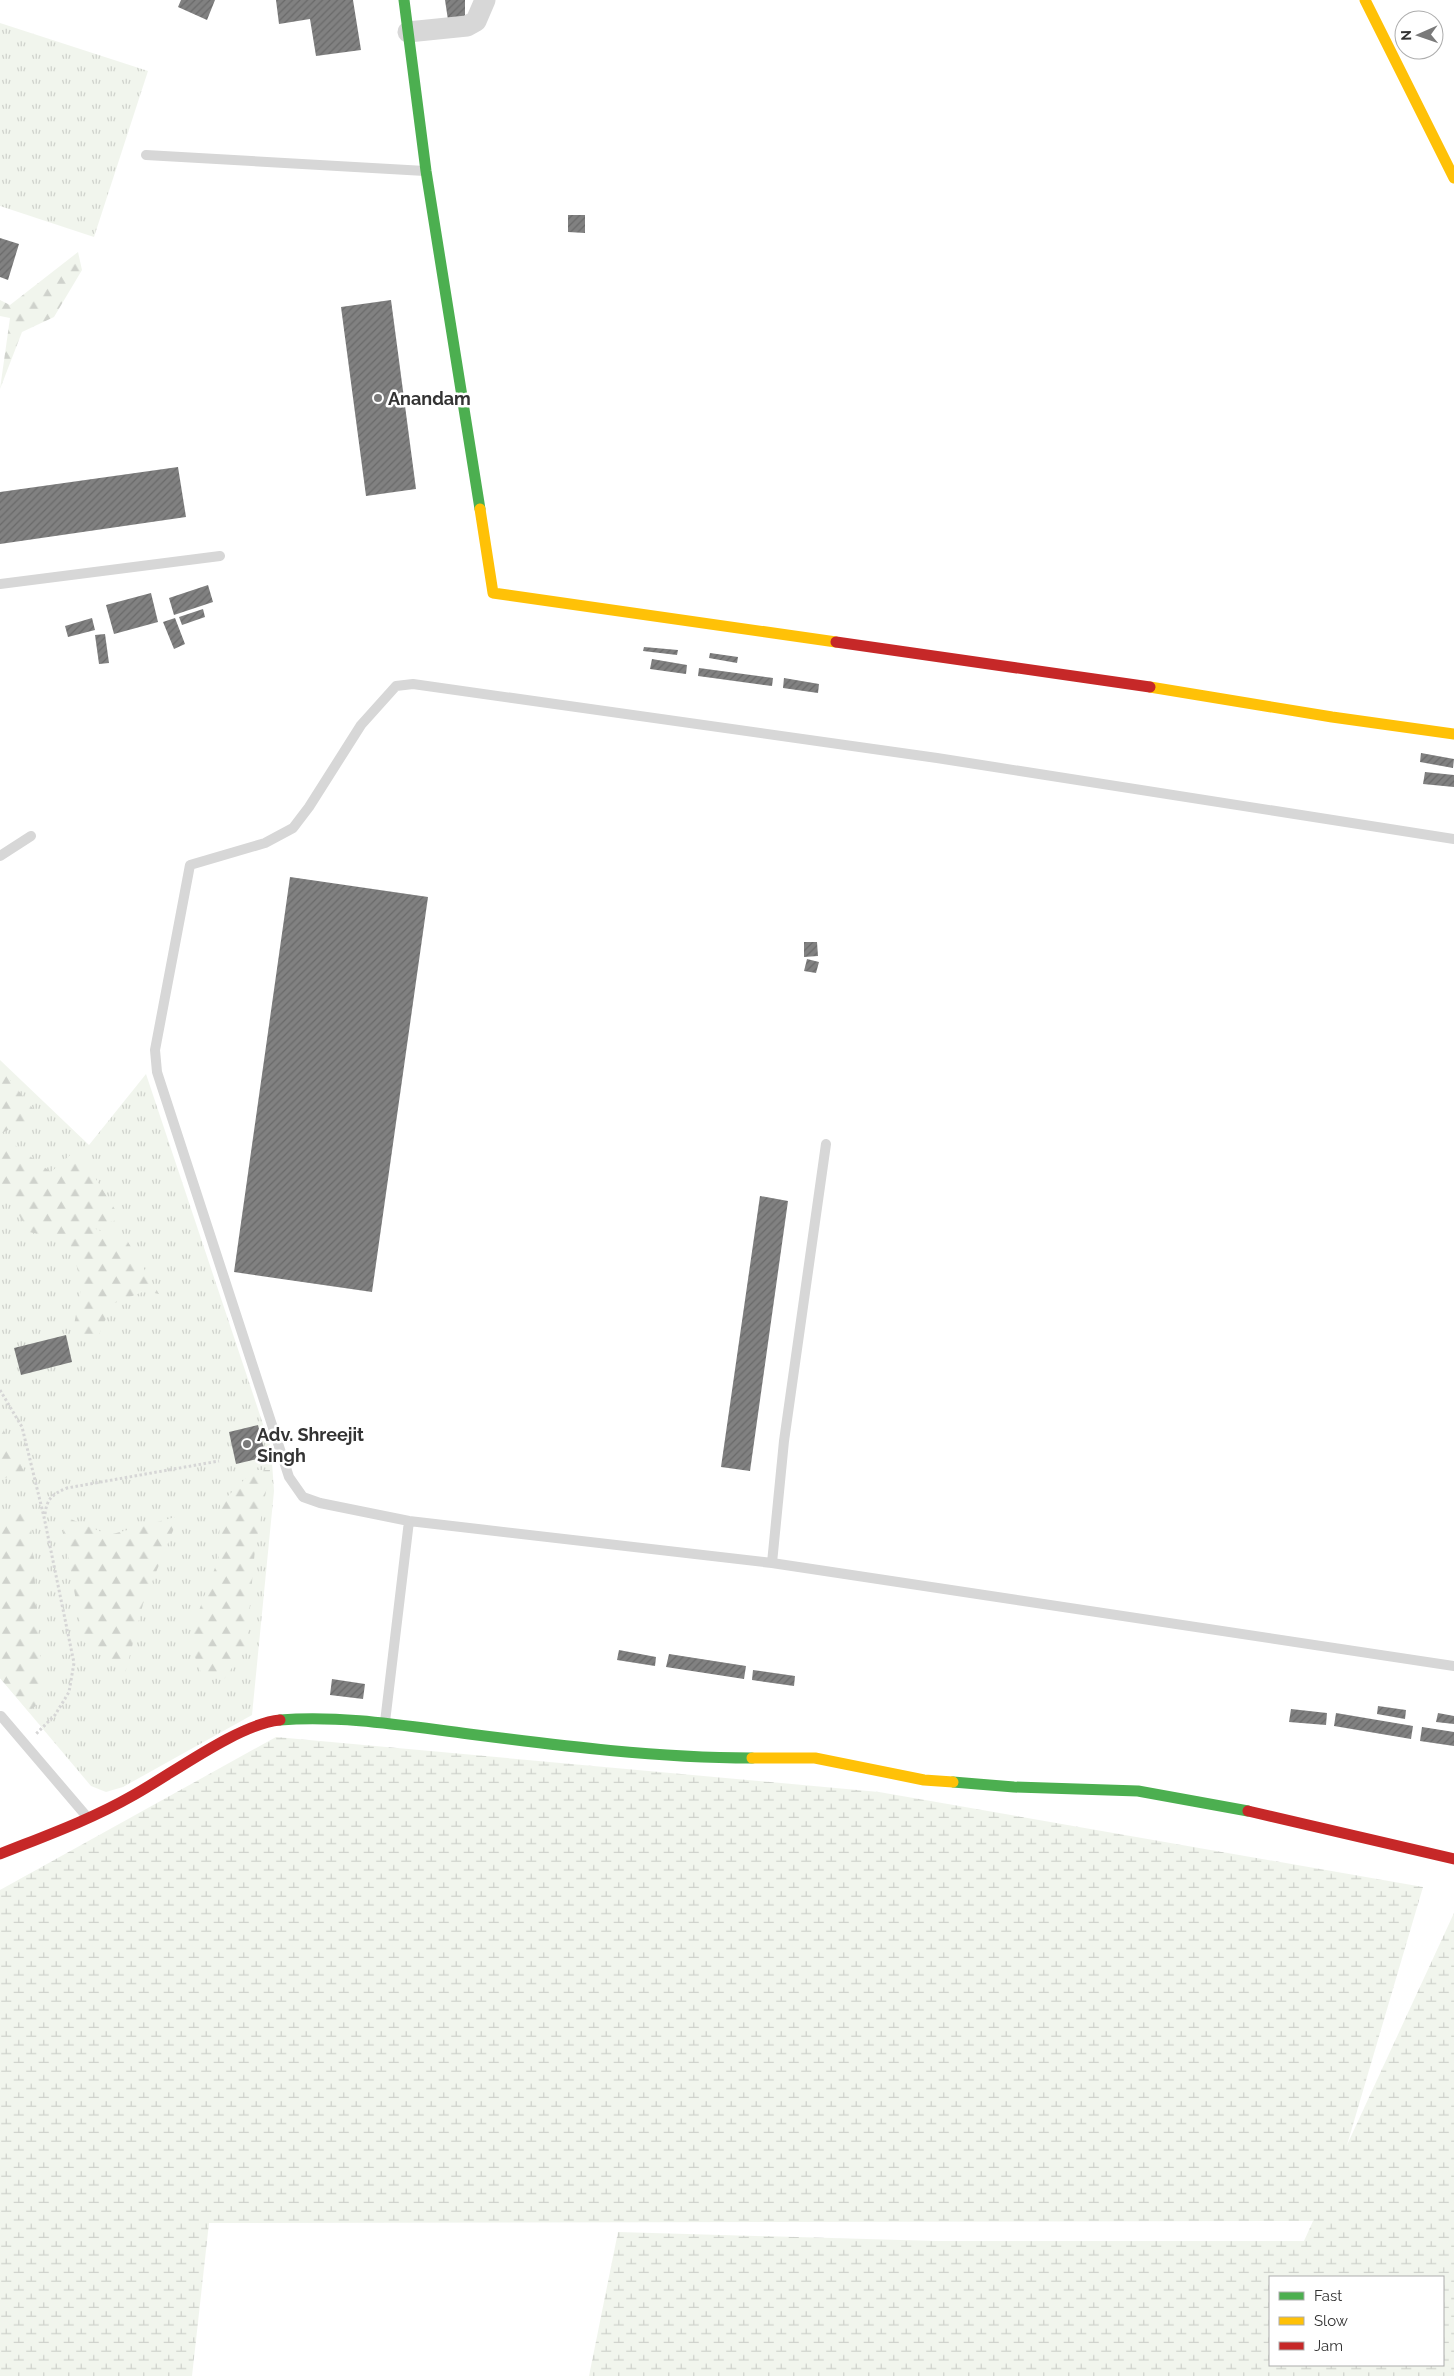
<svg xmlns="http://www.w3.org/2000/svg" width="1454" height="2376" font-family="Raleway,sans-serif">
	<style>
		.grass { fill: url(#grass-tufts) }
		.forest { fill: url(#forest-firs) }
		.wetland { fill: url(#wetland-marsh); fill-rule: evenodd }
		.building { fill: url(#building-hatch) }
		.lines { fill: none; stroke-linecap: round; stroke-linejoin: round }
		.path { stroke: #d6d6d6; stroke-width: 3; stroke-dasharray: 2.5 2.5; stroke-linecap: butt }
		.lane { stroke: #d7d7d7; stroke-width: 10 }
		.street { stroke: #d7d7d7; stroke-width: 21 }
		.fast { stroke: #4caf50; stroke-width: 11 }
		.slow { stroke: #ffc107; stroke-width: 11 }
		.jam { stroke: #c62828; stroke-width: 11 }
		.poi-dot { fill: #7a7a7a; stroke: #fff; stroke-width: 2 }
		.labels { text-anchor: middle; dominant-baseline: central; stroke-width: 5; stroke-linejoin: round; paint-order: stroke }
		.poi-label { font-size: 18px; font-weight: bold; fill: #333; stroke: #fff; text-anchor: start }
	</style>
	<defs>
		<pattern id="grass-tufts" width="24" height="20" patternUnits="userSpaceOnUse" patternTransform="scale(1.25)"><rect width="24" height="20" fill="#f1f5ed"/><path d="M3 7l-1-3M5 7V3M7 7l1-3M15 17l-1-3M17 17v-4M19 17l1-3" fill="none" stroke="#cfd2cc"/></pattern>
		<pattern id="forest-firs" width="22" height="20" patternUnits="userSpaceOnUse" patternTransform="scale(1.25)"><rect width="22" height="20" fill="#f1f5ed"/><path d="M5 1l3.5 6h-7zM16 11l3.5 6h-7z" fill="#cfd2cc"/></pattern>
		<pattern id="wetland-marsh" width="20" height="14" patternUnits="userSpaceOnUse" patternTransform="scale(1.25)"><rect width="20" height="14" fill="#f1f5ed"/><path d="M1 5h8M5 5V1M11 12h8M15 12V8" fill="none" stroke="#cfd2cc"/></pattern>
		<pattern id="building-hatch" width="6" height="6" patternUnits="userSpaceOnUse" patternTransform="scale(1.25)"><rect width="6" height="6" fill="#818181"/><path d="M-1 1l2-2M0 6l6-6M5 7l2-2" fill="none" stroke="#6a6a6a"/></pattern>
	</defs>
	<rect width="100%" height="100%" fill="#fff"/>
	<!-- grass -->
	<path class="grass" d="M0 23 148 71 94 237 0 206Z
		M0 1060 89 1145 146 1074 271 1448 274 1491 252 1715 123 1787 106 1792 91 1786 0 1678Z"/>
	<!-- forest -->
	<path class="forest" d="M78 252 82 270 54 317 22 332 0 389 10 318 0 316V300L10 305Z
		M2 1070 38 1115 0 1134 51 1172 77 1149 121 1219 91 1227 128 1242 159 1294 145 1291 112 1304 99 1335H72L82 1284 69 1240 29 1232 0 1183V1071Z
		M0 1423 25 1473 0 1479Z
		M254 1470H270L255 1549 246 1648 224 1679 203 1677 188 1640 219 1557 220 1504Z
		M30 1512 43 1699 29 1712 0 1678V1516Z
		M61 1515 109 1535 179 1516 143 1604 125 1674 83 1641Z"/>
	<!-- wetland -->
	<path class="wetland" d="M276 1737 879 1792 1423 1887 1347 2145 1454 1913V2376H589L618 2232 936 2241H1304L1313 2221 209 2223 192 2376H0V1890ZM1270 2277H1443V2365H1270Z"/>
	<!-- building -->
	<path class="building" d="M181 0H215L207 20 178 7Z
		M276 0H353L361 50 316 56 310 19 279 24Z
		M445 0H465V18L448 20Z
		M568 215H585V233L568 232Z
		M0 238 19 244 8 280 0 277Z
		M391 300 416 489 366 496 341 307Z
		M178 467 186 517 0 544V492Z
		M208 585 213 602 174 615 169 598Z
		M151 593 158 622 114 634 106 605Z
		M203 609 205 617 182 625 179 617Z
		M92 618 95 630 68 637 65 626Z
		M175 618 185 644 174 649 163 622Z
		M105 634 109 663 99 664 95 635Z
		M644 647 678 650 677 655 643 651Z
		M710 653 738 657 737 663 709 658Z
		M652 659 687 665 686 674 650 669Z
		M699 668 773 678 772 686 698 676Z
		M784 678 819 684 818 693 783 688Z
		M1421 753 1454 759 1453 768 1420 762Z
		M1425 772 1454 775V787L1423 784Z
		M290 877 428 897 372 1292 234 1272Z
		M804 942H817L818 956 804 957Z
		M807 959 819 962 816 973 804 971Z
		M760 1196 788 1201 750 1471 721 1467Z
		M66 1335 72 1362 21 1375 14 1348Z
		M258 1425 266 1457 236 1464 229 1432Z
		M619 1650 656 1657 655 1666 617 1660Z
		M669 1654 746 1666 744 1679 666 1667Z
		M753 1670 795 1676 794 1686 752 1680Z
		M332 1679 365 1684 363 1699 330 1695Z
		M1378 1706 1406 1710 1405 1719 1377 1714Z
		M1291 1709 1327 1713 1326 1725 1289 1722Z
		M1336 1713 1413 1726 1411 1739 1334 1726Z
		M1438 1713 1454 1716V1724L1436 1722Z
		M1422 1727 1454 1732V1746L1420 1741Z"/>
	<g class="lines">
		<!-- path -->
		<path class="path" d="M0 1390 22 1427 44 1517 74 1663 69 1692 55 1715 35 1735
			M45 1514C47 1498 53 1494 67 1488L219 1461"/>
		<!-- lane -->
		<path class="lane" d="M146 155 425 171
			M0 584 220 556
			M1454 839 937 758 413 684 396 686 361 725 309 807 293 828 265 843 190 865 155 1050 157 1072 289 1477 303 1497 320 1503 409 1521 772 1563 1454 1666
			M0 856 31 836
			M772 1563 784 1441 826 1144
			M1 1716 88 1818
			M385 1722 409 1521"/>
		<!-- street -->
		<path class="street" d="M408 32 467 26 476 21 485 0"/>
		<!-- fast -->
		<path class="fast" d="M404 0 426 171 480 509
			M280 1720C343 1715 406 1726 469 1734 563 1746 657 1758 752 1758
			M953 1782 1014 1787 1138 1791 1248 1811"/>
		<!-- slow -->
		<path class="slow" d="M1365 0 1454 178
			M480 509 493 593 836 642
			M1150 687 1332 717 1454 734
			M752 1758H815L924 1780 953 1782"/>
		<!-- jam -->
		<path class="jam" d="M836 642 1150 687
			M1248 1811 1454 1859
			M0 1854C45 1836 90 1820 132 1796 172 1774 238 1724 280 1720"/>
	</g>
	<!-- markers -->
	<g class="poi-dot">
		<circle cx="378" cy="398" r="5"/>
		<circle cx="247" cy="1444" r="5"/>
	</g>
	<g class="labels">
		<!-- poi labels -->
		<g class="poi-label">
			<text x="388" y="398">Anandam</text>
			<text x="257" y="1434">Adv. Shreejit<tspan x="257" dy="21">Singh</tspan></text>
		</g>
	</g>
	<!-- legend -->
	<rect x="1269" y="2276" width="175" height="90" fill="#ffffff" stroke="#adadad"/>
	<rect x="1279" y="2292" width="25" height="8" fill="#4caf50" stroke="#adadad"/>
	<text x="1314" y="2301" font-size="15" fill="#333333">Fast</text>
	<rect x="1279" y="2317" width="25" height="8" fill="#ffc107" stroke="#adadad"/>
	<text x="1314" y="2326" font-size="15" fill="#333333">Slow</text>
	<rect x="1279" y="2342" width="25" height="8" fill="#c62828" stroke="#adadad"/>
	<text x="1314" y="2351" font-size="15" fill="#333333">Jam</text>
	<!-- north arrow -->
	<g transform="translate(1419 35) rotate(268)"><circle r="24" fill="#ffffff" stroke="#adadad"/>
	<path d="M0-4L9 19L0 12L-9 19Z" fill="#7a7a7a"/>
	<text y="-8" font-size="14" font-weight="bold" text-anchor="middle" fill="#333333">N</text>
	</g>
</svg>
